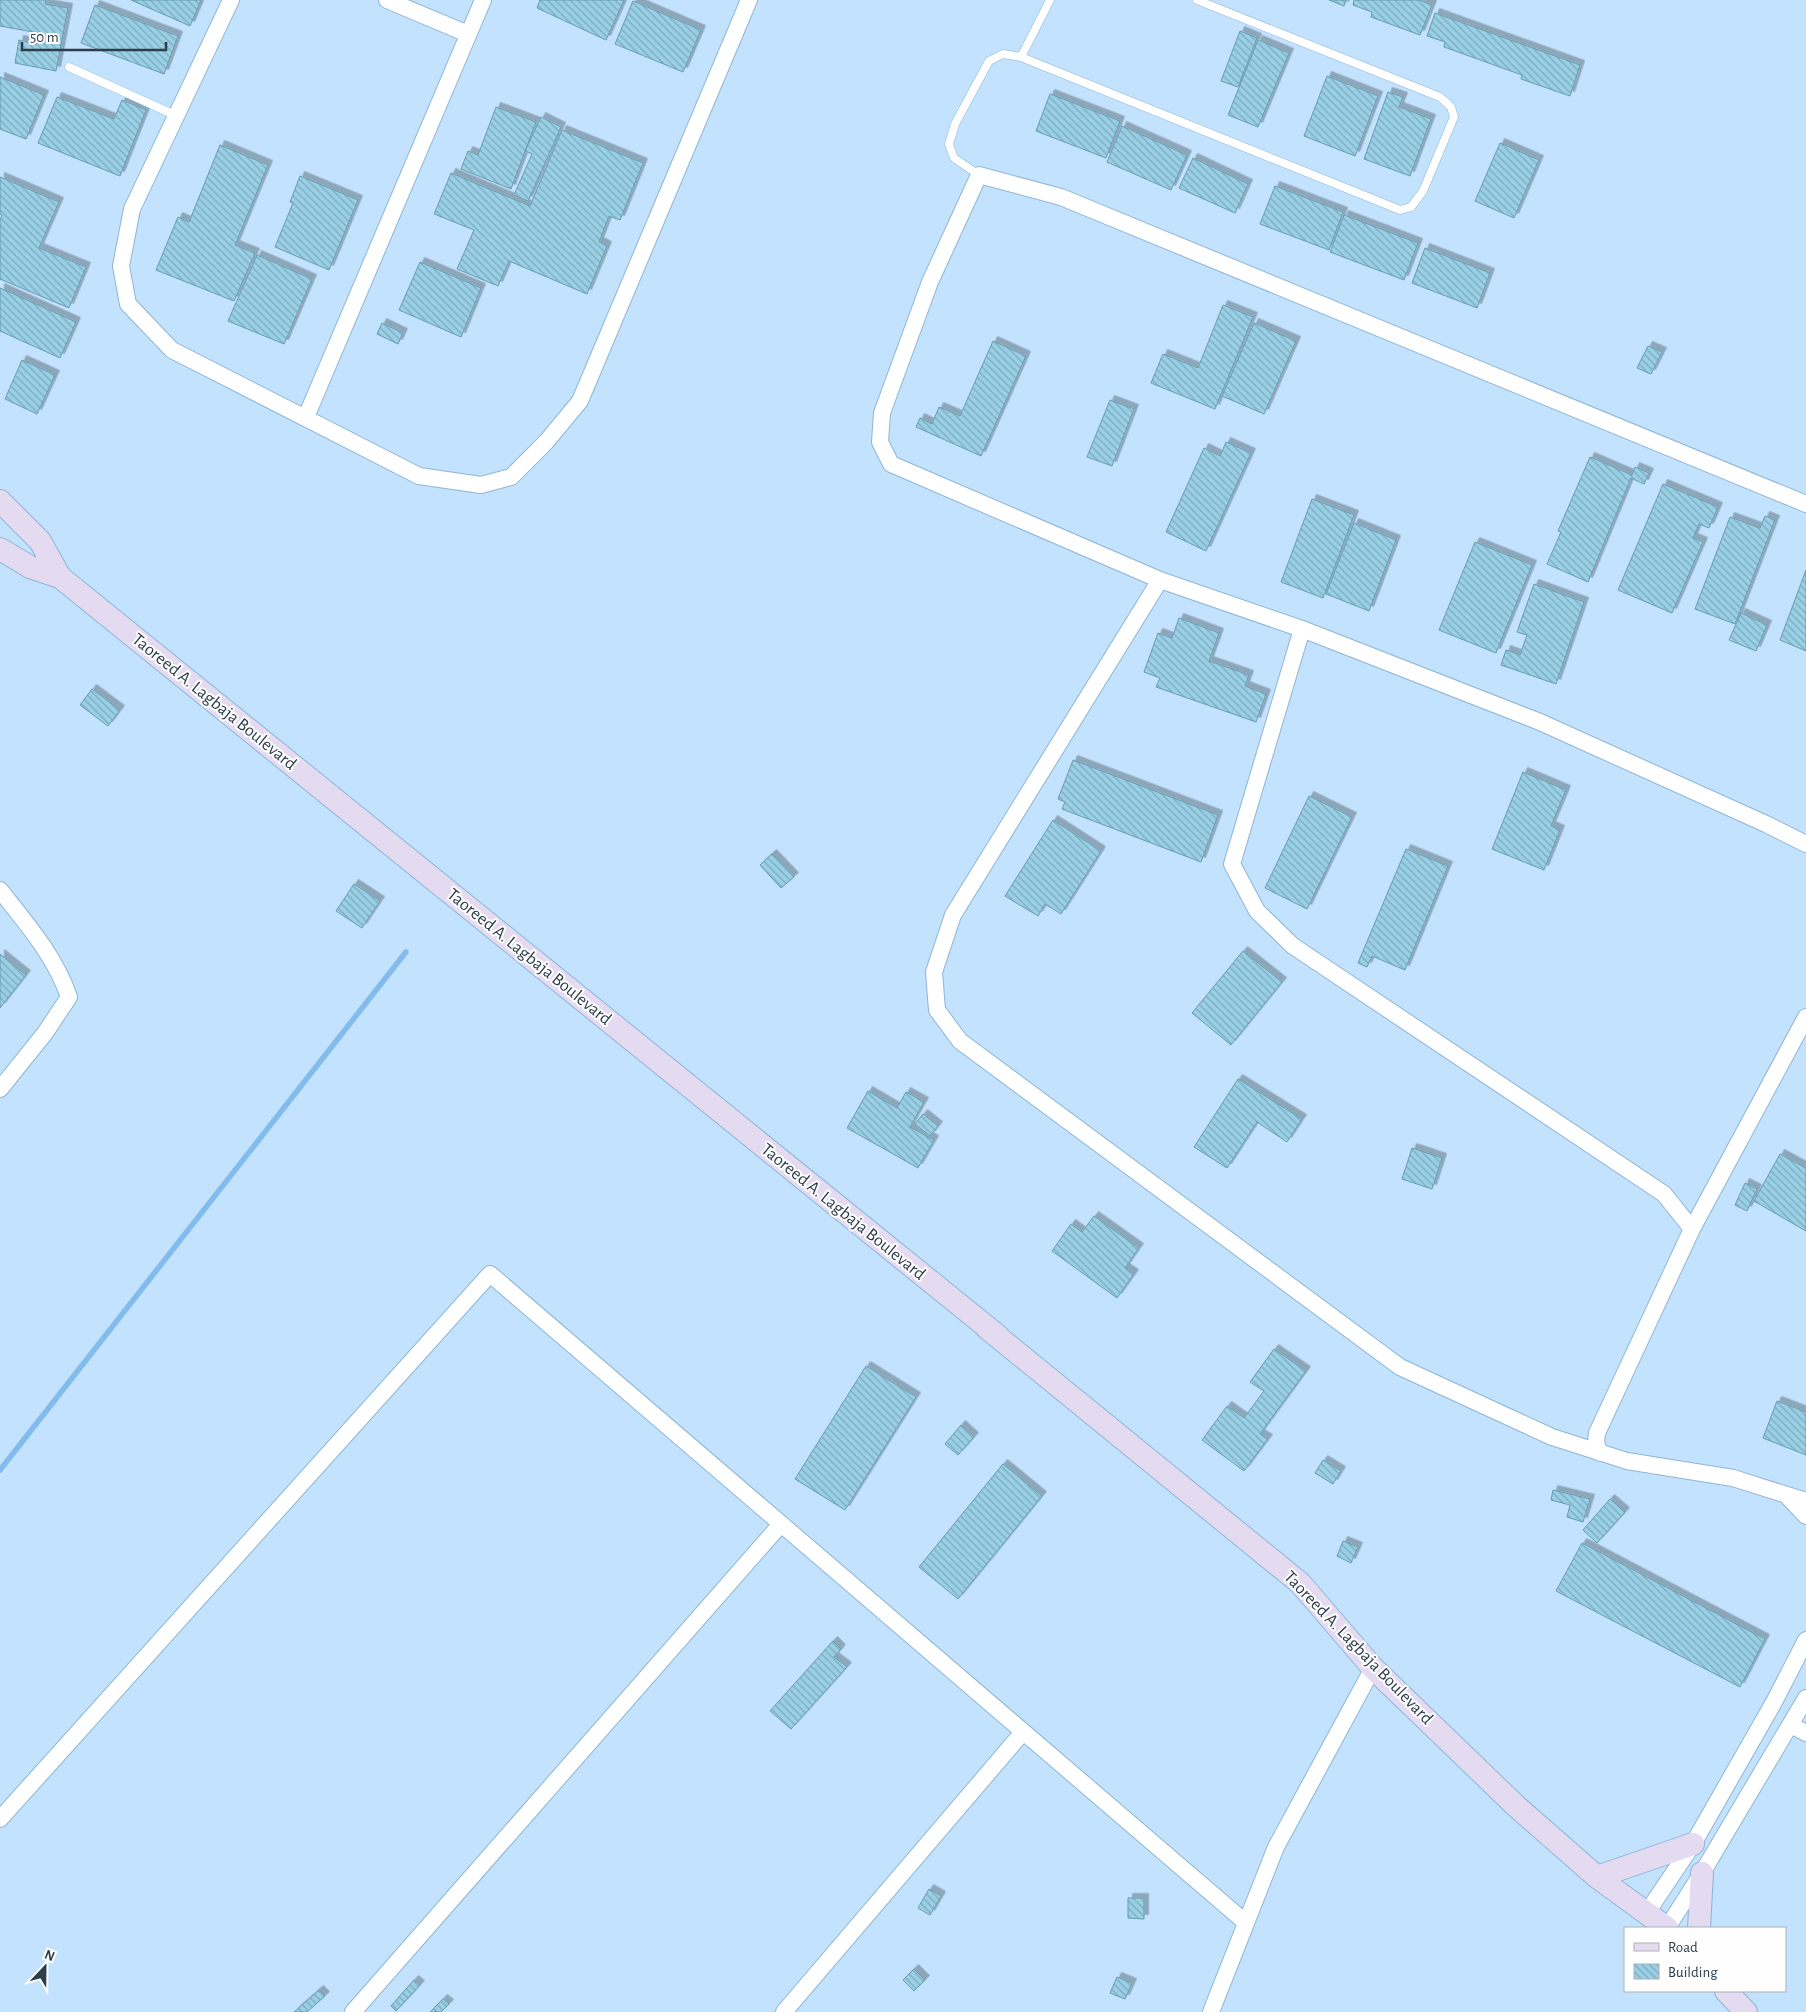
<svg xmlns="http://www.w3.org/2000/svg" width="1806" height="2012" font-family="'Alegreya Sans',sans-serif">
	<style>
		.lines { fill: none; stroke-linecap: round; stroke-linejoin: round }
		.stream { stroke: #83bcec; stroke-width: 5.5 }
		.building { fill: url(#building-back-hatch); stroke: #679cb0; filter: url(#shadow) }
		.lane-casing { stroke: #8eb5d6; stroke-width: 9 }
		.street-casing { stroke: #8eb5d6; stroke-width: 18 }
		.secondary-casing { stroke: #8eb5d6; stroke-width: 24 }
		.lane { stroke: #fff; stroke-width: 8 }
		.street { stroke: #fff; stroke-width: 16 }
		.secondary { stroke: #e5dbf1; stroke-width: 22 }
		.labels { text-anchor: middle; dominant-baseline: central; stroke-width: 4; stroke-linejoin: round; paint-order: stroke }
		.street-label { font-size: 18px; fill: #2d3d4b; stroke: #fefefe }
	</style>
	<defs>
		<pattern id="building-back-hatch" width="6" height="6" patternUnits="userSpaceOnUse" patternTransform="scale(1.25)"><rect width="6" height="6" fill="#99d0e5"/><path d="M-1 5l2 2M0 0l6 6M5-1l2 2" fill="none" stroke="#7daabc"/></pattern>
		<filter id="shadow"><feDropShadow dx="4.5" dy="-4.5" stdDeviation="0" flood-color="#0004"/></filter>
	</defs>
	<rect width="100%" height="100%" fill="#c2e2fd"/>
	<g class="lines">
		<!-- stream -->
		<path class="stream" d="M0 1470 406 952"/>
	</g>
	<!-- building -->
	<path class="building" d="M0 0H46L45 4 68 8 56 71 15 63 19 40 37 44 39 33 0 26Z
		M131 0H201L190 26Z
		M540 0H624L606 40 537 8Z
		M1329 0H1346L1344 6Z
		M1354 0H1419L1432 5 1420 35 1371 17 1372 12 1353 5Z
		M633 1 701 30 683 72 615 44Z
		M95 5 178 36 164 74 81 43Z
		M1435 13 1580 65 1570 96 1521 79 1522 75 1444 47 1445 42 1427 36Z
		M1240 31 1257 38 1238 87 1221 81Z
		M1258 40 1289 53 1258 127 1228 115Z
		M1327 76 1378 96 1355 156 1304 136Z
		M0 77 44 95 26 139 0 129Z
		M1388 92 1403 97 1399 107 1431 119 1410 176 1364 159Z
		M1050 94 1120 121 1106 158 1036 131Z
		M57 97 114 119 122 100 146 110 120 176 38 143Z
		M496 107 536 122 511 189 461 169 468 151 478 155Z
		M541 117 561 127 528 201 514 195 532 154 525 151Z
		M1122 126 1187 155 1171 190 1107 162Z
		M562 130 643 163 620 220 609 216 599 242 607 246 587 294 509 261 498 286 457 269 474 230 434 214 451 173 530 206Z
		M1500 143 1539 160 1514 218 1475 201Z
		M220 145 268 165 235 245 255 253 234 301 156 270 178 217 189 222Z
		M1193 158 1248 184 1235 213 1179 188Z
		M300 176 358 200 329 270 275 247 293 203 290 202Z
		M0 177 59 202 39 248 86 267 69 308 0 279V220L2 215 0 214Z
		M1275 186 1343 212 1329 250 1260 224Z
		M1344 215 1418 243 1404 280 1330 252Z
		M1425 248 1490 273 1477 308 1412 283Z
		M257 255 312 279 284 344 228 321Z
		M420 262 481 288 461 337 399 310Z
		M0 288 76 322 60 358 0 331Z
		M1223 305 1253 317 1215 409 1151 383 1163 354 1198 368Z
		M382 323 403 333 398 344 377 334Z
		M1254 323 1296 341 1264 414 1222 396Z
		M993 341 1026 356 981 456 916 427 920 418 932 424 939 407 960 416Z
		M1648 346 1662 352 1651 374 1637 368Z
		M22 360 55 375 37 414 5 399Z
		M1110 400 1134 409 1112 466 1087 457Z
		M1226 442 1251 453 1206 551 1166 532 1204 448 1220 456Z
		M1590 457 1632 475 1635 467 1649 473 1644 484 1631 478 1588 582 1547 564 1561 532 1558 531Z
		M1663 484 1718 507 1709 528 1699 524 1693 538 1703 542 1672 613 1618 590Z
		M1312 499 1354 515 1323 598 1281 582Z
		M1765 516 1775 520 1735 624 1695 609 1730 517 1760 528Z
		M1354 523 1396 540 1369 611 1326 594Z
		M1475 542 1532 565 1496 653 1439 630Z
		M1806 570V651L1780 640Z
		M1534 584 1584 602 1556 684 1501 665 1506 650 1520 655 1527 635 1517 632Z
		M1741 613 1767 625 1756 651 1729 640Z
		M1179 618 1219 633 1209 661 1249 675 1245 686 1266 694 1256 722 1156 687 1160 678 1144 672 1158 633 1172 638Z
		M92 689 120 710 108 726 80 705Z
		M1073 760 1218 815 1201 862 1062 809 1065 802 1058 799Z
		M1523 772 1566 790 1551 826 1560 830 1544 870 1492 849Z
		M1309 796 1352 817 1307 909 1265 888Z
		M1053 820 1101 851 1061 914 1045 904 1038 916 1005 896Z
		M1406 849 1448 866 1405 970 1372 956 1367 967 1358 963Z
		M772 854 794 877 781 888 760 865Z
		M354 884 380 901 362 928 336 911Z
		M1243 951 1282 982 1231 1045 1192 1013Z
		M0 954 26 975 0 1008Z
		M1238 1079 1302 1119 1287 1142 1257 1122 1227 1168 1194 1147Z
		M868 1091 897 1108 906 1092 924 1102 910 1127 934 1140 918 1168 847 1128Z
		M923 1114 938 1126 930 1136 915 1124Z
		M1412 1148 1442 1158 1432 1189 1402 1179Z
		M1780 1154 1806 1168V1231L1754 1201Z
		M1745 1183 1757 1189 1747 1211 1735 1205Z
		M1094 1216 1139 1248 1125 1268 1134 1274 1117 1298 1052 1251 1071 1224 1082 1232Z
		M1274 1349 1306 1371 1260 1434 1268 1439 1244 1471 1202 1440 1227 1406 1244 1418 1264 1391 1250 1382Z
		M866 1366 916 1397 845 1510 795 1479Z
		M1777 1401 1806 1412V1455L1763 1438Z
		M961 1425 974 1437 958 1455 945 1444Z
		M1323 1460 1341 1471 1333 1484 1315 1473Z
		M1003 1464 1042 1496 958 1599 919 1567Z
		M1553 1490 1590 1499 1583 1522 1567 1517 1570 1505 1551 1500Z
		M1610 1499 1625 1512 1597 1543 1583 1530Z
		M1343 1541 1358 1547 1351 1563 1337 1556Z
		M1582 1543 1765 1639 1740 1687 1556 1591Z
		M833 1641 841 1649 834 1657 847 1667 791 1729 770 1711Z
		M929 1889 941 1896 930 1915 918 1908Z
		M1128 1898H1144V1919L1128 1918Z
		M914 1969 925 1980 914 1991 903 1980Z
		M1117 1977 1132 1983 1125 1999 1110 1993Z
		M414 1980 420 1985 396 2011 391 2006Z
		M319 1990 325 1996 307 2012H294Z
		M443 1999 449 2004 441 2012H430Z"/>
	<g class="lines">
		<defs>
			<path id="lane" d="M1021 57 1050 0
				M69 67 177 116
				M979 175 954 158 949 144 955 124 989 61 1003 54 1021 57 1400 210 1411 207 1423 191 1454 117 1451 107 1440 97 1197 0"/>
			<path id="street" d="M231 0 132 209 121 266 128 304 172 350 419 476 481 485 511 477 546 442 580 401 749 0
				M387 0 468 34
				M306 417 483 0
				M1806 504 1061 197 979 175 930 282 882 413 880 442 891 464 1160 580 1302 629 1540 722 1766 824 1806 844
				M1160 580 953 915 934 972 937 1010 960 1041 1400 1367 1552 1437 1627 1461 1733 1478 1806 1501
				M1302 629 1232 864 1257 911 1293 946 1664 1194 1692 1229
				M0 890C26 923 55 956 69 997L45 1033 0 1089
				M1600 1453 1596 1443 1597 1433 1692 1229 1806 1017
				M1788 1497 1806 1516
				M1791 1725 1806 1733
				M0 1819 490 1274 1245 1922
				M1646 1914 1693 1844 1774 1702 1806 1640
				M1667 1928 1702 1873 1806 1698
				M353 2012 781 1524
				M784 2012 1023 1732
				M1211 2012 1276 1847 1373 1668"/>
			<path id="secondary" d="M0 501 40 541 60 577
				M0 549 30 567 60 577 998 1336
				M987 1328 1300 1583 1373 1668 1516 1806 1597 1877 1667 1928
				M1597 1877 1693 1844
				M1699 1928 1702 1873
				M1726 1991 1746 2012"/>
		</defs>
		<!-- lane casing -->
		<use href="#lane" class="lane-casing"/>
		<!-- street casing -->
		<use href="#street" class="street-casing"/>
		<!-- secondary casing -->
		<use href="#secondary" class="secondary-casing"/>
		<!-- lane -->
		<use href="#lane" class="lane"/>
		<!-- street -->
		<use href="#street" class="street"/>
		<!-- secondary -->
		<use href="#secondary" class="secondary"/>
	</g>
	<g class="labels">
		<!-- street labels -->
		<g class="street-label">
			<text transform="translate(214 702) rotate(39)">Taoreed A. Lagbaja Boulevard</text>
			<text transform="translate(529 957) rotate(39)">Taoreed A. Lagbaja Boulevard</text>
			<text transform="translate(843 1212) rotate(39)">Taoreed A. Lagbaja Boulevard</text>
			<text transform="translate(1358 1648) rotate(46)">Taoreed A. Lagbaja Boulevard</text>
		</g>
	</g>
	<!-- legend -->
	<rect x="1624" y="1927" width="162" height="65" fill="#fefefe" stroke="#aab1b6"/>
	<rect x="1634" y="1943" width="25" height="8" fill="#e5dbf1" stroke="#aab1b6"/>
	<text x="1668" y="1952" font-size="15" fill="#2d3d4b">Road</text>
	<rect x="1634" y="1964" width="25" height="15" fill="url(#building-back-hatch)" stroke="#aab1b6"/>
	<text x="1668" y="1977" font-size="15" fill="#2d3d4b">Building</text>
	<!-- north arrow -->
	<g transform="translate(45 1967) rotate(22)" stroke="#fefefe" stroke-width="4" paint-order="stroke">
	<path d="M0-4L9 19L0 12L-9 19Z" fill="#2d3d4b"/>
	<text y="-8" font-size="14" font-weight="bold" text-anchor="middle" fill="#2d3d4b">N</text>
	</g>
	<!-- scale -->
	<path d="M22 42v8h144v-8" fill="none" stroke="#2d3d4b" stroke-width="2.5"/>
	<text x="30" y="42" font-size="15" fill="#2d3d4b" stroke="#fefefe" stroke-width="4" paint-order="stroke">50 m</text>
</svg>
